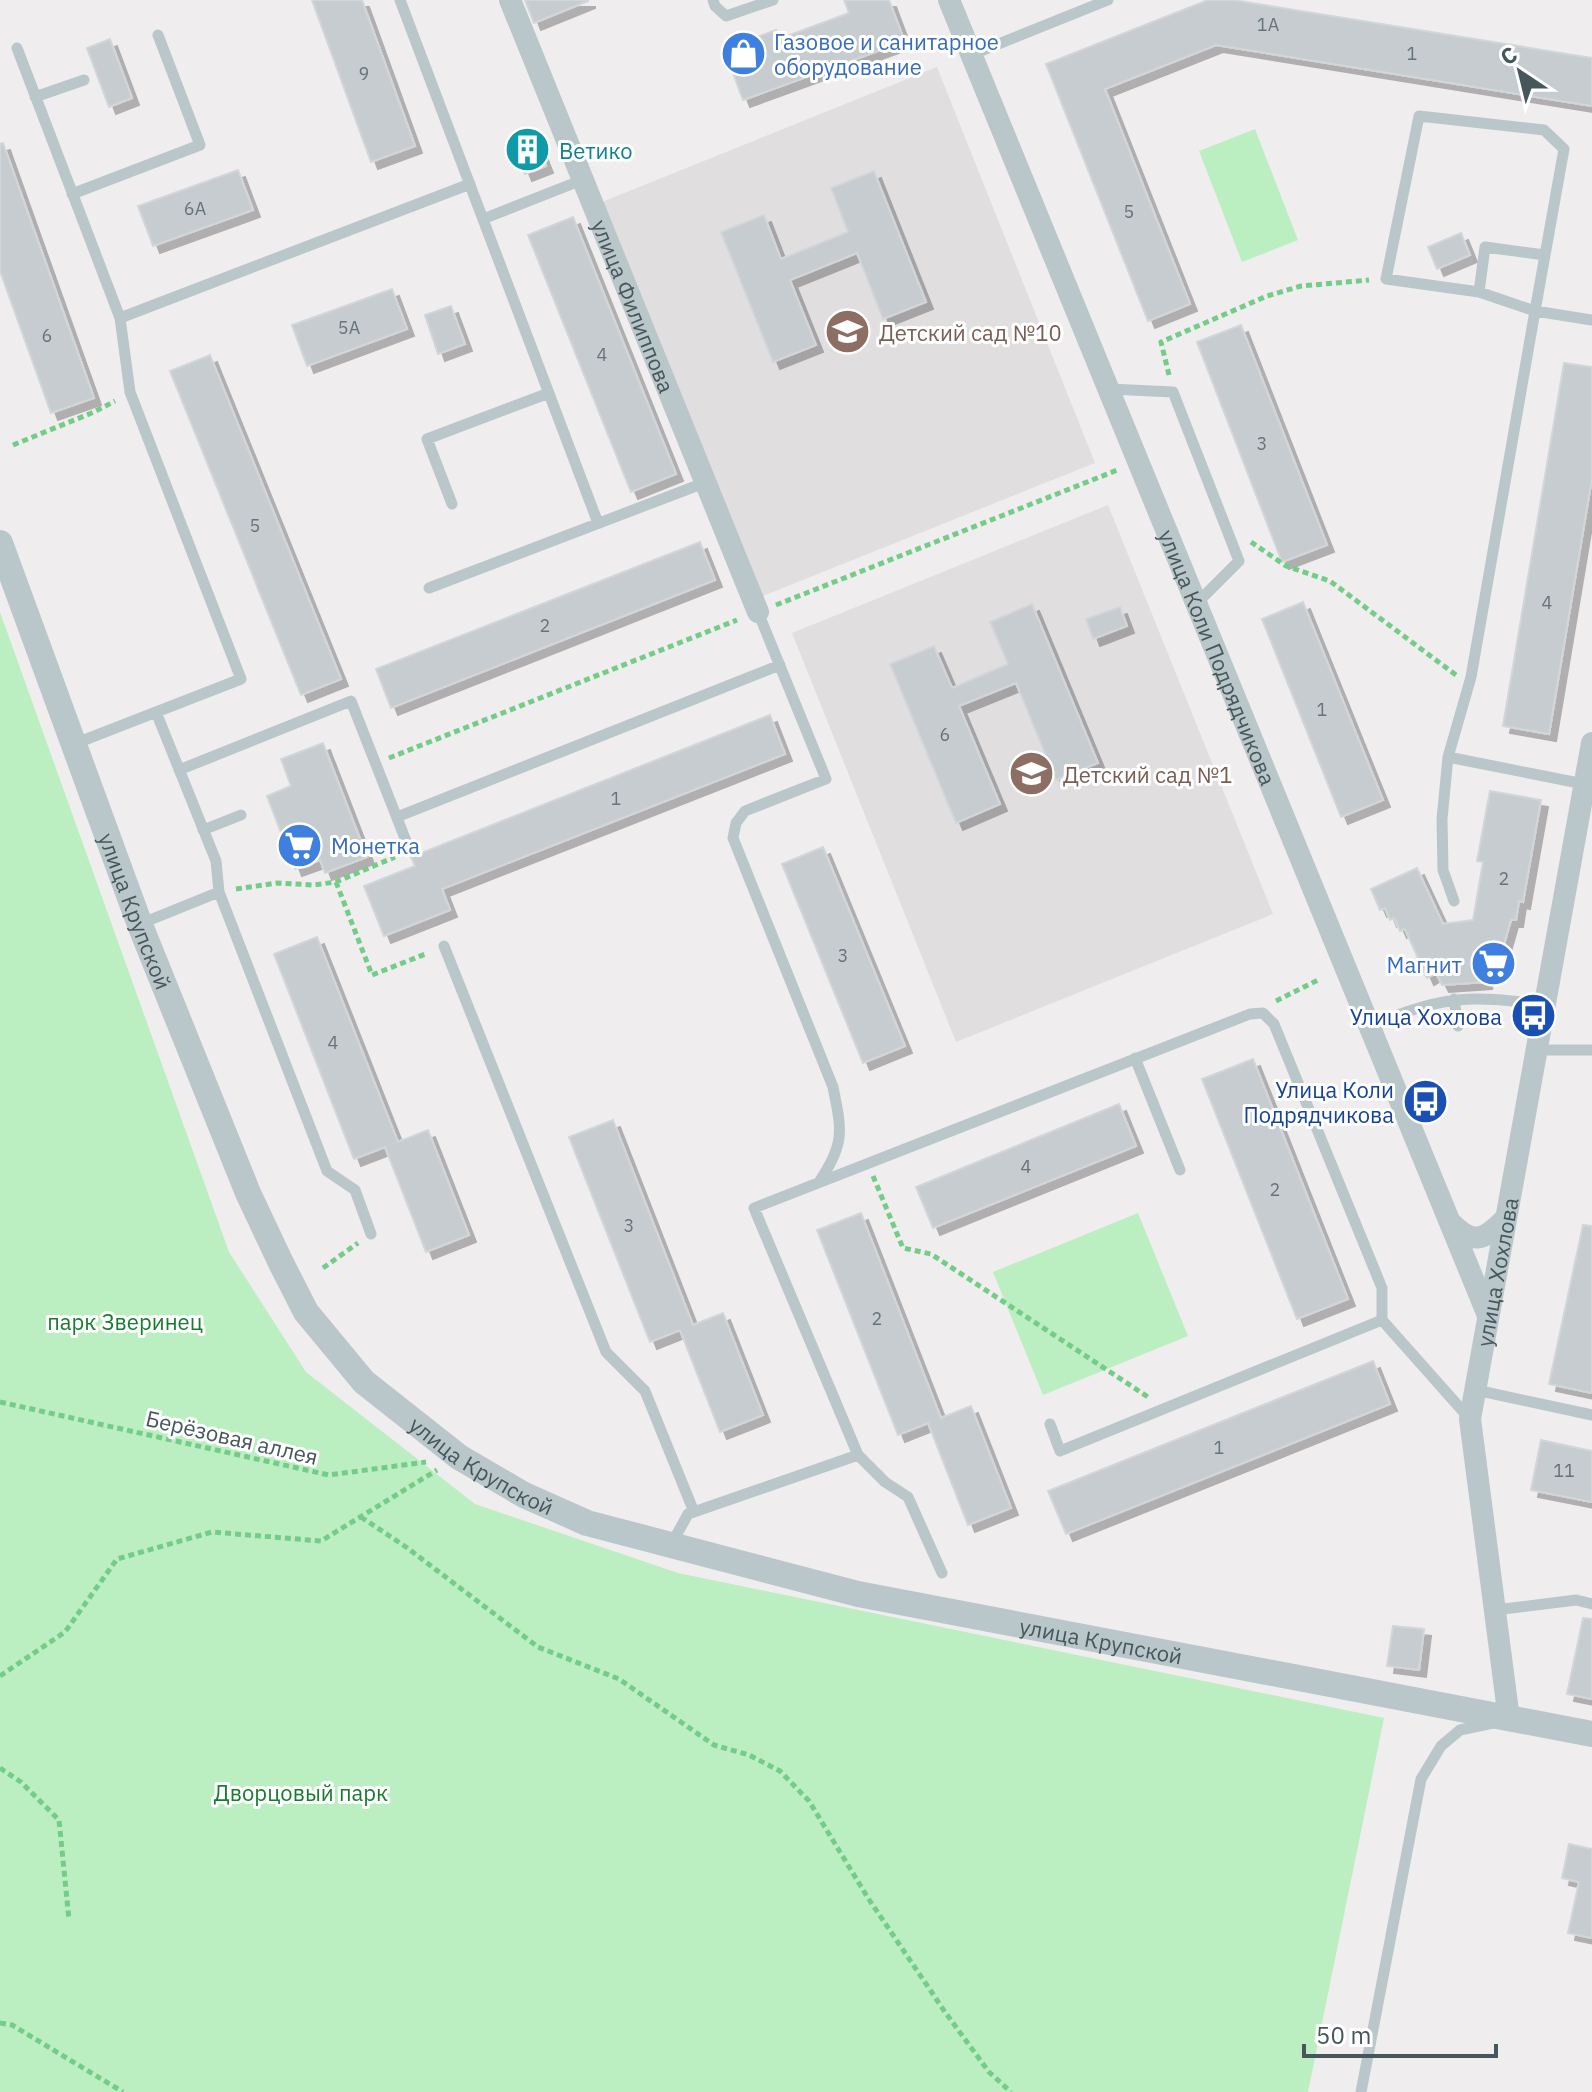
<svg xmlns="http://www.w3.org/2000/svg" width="1592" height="2092" font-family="'IBM Plex Sans',sans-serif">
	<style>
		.education { fill: #e1dee0 }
		.green { fill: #bbeec1 }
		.building { fill: #c7ccd0; stroke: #d1d6d9; stroke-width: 2; filter: url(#shadow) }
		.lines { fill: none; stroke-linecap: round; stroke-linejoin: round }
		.path { stroke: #74cc89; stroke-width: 5; stroke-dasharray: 6 4; stroke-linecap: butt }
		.service { stroke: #b9c7cb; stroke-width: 11 }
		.minor { stroke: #b9c7cb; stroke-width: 22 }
		.tertiary { stroke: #b9c7cb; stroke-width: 26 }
		.labels { text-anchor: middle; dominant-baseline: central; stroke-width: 6; stroke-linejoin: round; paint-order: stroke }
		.number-label { font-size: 18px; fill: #667478 }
		.shop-label { font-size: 22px; fill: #366cbe; stroke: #fff; text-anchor: start }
		.culture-label { font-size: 22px; fill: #0d838f; stroke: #fff; text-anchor: start }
		.street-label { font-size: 22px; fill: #46575b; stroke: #fff }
		.education-label { font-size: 22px; fill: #785e54; stroke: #fff; text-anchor: start }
		.transit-label { font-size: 22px; fill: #164399; stroke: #fff; text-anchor: end }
		.park-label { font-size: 22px; fill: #177c2e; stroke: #fff }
	</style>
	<defs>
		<filter id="shadow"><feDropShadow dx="7" dy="7" stdDeviation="0" flood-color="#0004"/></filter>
	</defs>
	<rect width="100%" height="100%" fill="#f0edee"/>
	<!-- education -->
	<path class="education" d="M937 67 1095 463 760 597 602 202Z
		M1108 505 1273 914 956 1042 792 633Z"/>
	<!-- green -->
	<path class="green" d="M1255 129 1298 240 1242 262 1199 151Z
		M0 612 229 1252 306 1372 475 1504 678 1573 1384 1718 1308 2092H0Z
		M1138 1213 1188 1336 1043 1395 993 1272Z"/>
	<!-- building -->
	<path class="building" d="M312 0H362L415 146 371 162Z
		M525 0H588V1L534 23Z
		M844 0H889L903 37 890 41 892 46 743 100 724 49 776 30 779 39 849 13Z
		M1208 0H1233L1592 58V106L1216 45 1105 89 1190 304 1148 321 1046 64Z
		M110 39 132 98 109 107 87 48Z
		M533 133 546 166 525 174 512 141Z
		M3 143 94 398 51 413 0 271V144Z
		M238 170 253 210 153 246 138 206Z
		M874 171 926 302 883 319 857 253 790 280 816 345 773 362 721 232 764 215 781 259 848 232 831 188Z
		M573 217 676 474 631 492 528 235Z
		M1461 233 1470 255 1437 269 1428 247Z
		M392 289 407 329 307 366 292 325Z
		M451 306 465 344 438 354 425 315Z
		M1241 325 1327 545 1282 562 1197 342Z
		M210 355 341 679 301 695 170 371Z
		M1564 363 1592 367V478L1549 734 1503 726Z
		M700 542 715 580 391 708 376 669Z
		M1303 602 1383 800 1341 817 1262 619Z
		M1032 604 1098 763 1056 780 1016 683 959 706 1000 804 956 823 890 664 934 646 952 688 1008 664 990 622Z
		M1120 607 1127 626 1093 639 1086 619Z
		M770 715 785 754 442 889 450 910 384 936 364 886 415 866 411 857Z
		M323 743 367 857 325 873 320 860 295 869 267 796 291 786 281 759Z
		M1490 791 1541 800 1523 902 1519 901 1516 920H1511L1497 969 1488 968 1485 982 1442 985 1436 973 1427 978 1405 929 1400 931 1394 918 1390 920 1385 908 1380 910 1371 889 1417 868 1443 924 1473 920 1483 862 1477 861Z
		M823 847 905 1046 863 1063 782 864Z
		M317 937 398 1142 428 1130 469 1235 426 1252 385 1147 354 1159 274 954Z
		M1253 1059 1348 1299 1297 1319 1202 1079Z
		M1119 1104 1136 1146 933 1228 916 1187Z
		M613 1120 693 1325 723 1313 763 1415 720 1432 680 1330 650 1342 569 1137Z
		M861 1213 941 1418 971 1406 1011 1508 968 1525 928 1423 898 1435 817 1230Z
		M1583 1225 1592 1226V1393L1549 1384Z
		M1373 1361 1390 1404 1066 1534 1048 1491Z
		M1541 1440 1592 1451V1502L1531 1490Z
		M1583 1618 1592 1619V1699L1567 1694Z
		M1393 1626 1424 1629 1419 1670 1387 1666Z
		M1569 1844 1592 1849V1938L1568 1933 1579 1882 1562 1878Z"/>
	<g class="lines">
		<!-- path -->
		<path class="path" d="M1169 375 1161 342 1267 296 1301 286 1369 280
			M13 445 94 412 115 401
			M1251 542 1286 566 1330 581 1456 675
			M776 605 1120 469
			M389 758 737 620
			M336 882 372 975 428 953
			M236 889 277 883 313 885 336 882 395 857
			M1276 1001 1318 980
			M873 1176 903 1248 931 1254 1148 1397
			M323 1268 358 1243
			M0 1402 329 1475 426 1462
			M361 1517 406 1547 538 1647 619 1679 714 1745 749 1755 780 1771 809 1801 868 1898 945 2012 989 2072 1011 2092
			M0 1676 65 1632 117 1559 212 1532 321 1541 437 1470
			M0 1768 21 1782 59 1820 69 1920
			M0 2023 12 2025 123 2092"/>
		<!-- service -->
		<path class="service" d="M400 0 598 523
			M713 0 715 6 726 16 773 0
			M17 48 120 318 470 184
			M971 55 1108 0
			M35 97 84 80
			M72 194 200 145 158 35
			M483 219 582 180
			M1479 292 1485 247 1545 255
			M1110 389 1173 392 1239 561 1197 603
			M452 504 427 439 549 393
			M429 588 704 483
			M758 612 826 779 745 811 736 823 733 838 833 1087C842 1131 845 1144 819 1182
			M74 744 241 679 130 392 120 318
			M1448 757 1584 784
			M179 770 351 701 408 846
			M397 817 780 665
			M203 830 241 815
			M219 892 327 1171 355 1190 371 1234
			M1454 901 1443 870 1442 819 1448 757 1471 677 1535 311 1564 149 1544 130 1419 116 1386 279 1479 292 1535 311 1592 320
			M140 924 219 892 216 861 156 712
			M444 946 606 1352 645 1391 694 1512
			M1454 999 1458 1026
			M1369 1027C1438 996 1470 994 1544 1005
			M1536 1050H1592
			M1135 1058 1180 1170
			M1476 1390 1592 1415
			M1050 1424 1060 1451 1382 1320 1469 1418
			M858 1455 885 1482 908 1497 942 1573
			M671 1545 688 1514 858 1455 754 1208 1250 1014 1263 1013 1274 1024 1382 1288V1320
			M1495 1610 1576 1600 1592 1604
			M1361 2092 1421 1779 1441 1746 1460 1730 1493 1723"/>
		<!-- minor -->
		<g class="minor">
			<path id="s1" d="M510 0 758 612"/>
			<path id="s2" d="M949 0 1487 1313"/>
			<path d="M1450 1222C1473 1245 1483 1241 1504 1220"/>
			<path id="s3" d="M1509 1719 1470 1419 1592 743"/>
		</g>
		<!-- tertiary -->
		<path class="tertiary" id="s4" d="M0 543 140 925 248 1193 281 1263 306 1312 364 1382 459 1457 524 1495 587 1523 858 1594 1592 1734"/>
	</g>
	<!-- icons -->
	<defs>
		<symbol id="shop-disc" viewBox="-11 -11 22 22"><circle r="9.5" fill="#3f7fe0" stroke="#fff"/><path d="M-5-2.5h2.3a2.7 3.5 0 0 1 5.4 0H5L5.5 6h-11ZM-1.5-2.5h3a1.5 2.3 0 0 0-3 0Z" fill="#fff"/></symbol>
		<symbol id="building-disc" viewBox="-11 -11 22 22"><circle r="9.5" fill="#0f9aa8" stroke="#fff"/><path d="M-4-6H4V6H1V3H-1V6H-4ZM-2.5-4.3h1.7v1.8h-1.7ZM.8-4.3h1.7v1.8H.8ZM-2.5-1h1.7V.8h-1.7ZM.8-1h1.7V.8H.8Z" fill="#fff"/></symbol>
		<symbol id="school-disc" viewBox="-11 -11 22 22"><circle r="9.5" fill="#8d6e63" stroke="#fff"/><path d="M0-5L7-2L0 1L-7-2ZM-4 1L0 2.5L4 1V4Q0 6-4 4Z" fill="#fff"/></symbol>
		<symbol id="supermarket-disc" viewBox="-11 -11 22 22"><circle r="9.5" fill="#3f7fe0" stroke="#fff"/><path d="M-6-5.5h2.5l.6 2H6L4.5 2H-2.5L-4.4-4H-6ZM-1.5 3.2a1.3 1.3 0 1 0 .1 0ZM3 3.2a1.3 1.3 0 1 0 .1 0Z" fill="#fff"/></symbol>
		<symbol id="bus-disc" viewBox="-11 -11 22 22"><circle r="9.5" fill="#1a4fb4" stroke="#fff"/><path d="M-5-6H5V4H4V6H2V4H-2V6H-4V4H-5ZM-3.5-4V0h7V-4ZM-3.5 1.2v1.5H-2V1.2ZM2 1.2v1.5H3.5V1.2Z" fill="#fff"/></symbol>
	</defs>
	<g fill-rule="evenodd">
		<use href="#shop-disc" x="718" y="28" width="51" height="51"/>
		<use href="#building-disc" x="502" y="124" width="51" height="51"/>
		<use href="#school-disc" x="822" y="306" width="51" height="51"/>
		<use href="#school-disc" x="1006" y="748" width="51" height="51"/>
		<use href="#supermarket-disc" x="274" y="820" width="51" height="51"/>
		<use href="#supermarket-disc" x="1468" y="938" width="51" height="51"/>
		<use href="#bus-disc" x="1508" y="990" width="51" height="51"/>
		<use href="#bus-disc" x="1400" y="1076" width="51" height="51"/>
	</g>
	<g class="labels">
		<!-- number labels -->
		<g class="number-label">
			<text x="1268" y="24">1А</text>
			<text x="1412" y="53">1</text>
			<text x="364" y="73">9</text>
			<text x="195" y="208">6А</text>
			<text x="1129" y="211">5</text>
			<text x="349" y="327">5А</text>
			<text x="47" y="335">6</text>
			<text x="602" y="354">4</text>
			<text x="1262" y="443">3</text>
			<text x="255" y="525">5</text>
			<text x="1547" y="602">4</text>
			<text x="545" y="625">2</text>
			<text x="1322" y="709">1</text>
			<text x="945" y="734">6</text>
			<text x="616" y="798">1</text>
			<text x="1504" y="878">2</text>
			<text x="843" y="955">3</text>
			<text x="333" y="1042">4</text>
			<text x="1026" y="1166">4</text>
			<text x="1275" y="1189">2</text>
			<text x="629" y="1225">3</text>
			<text x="877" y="1318">2</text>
			<text x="1219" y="1447">1</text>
			<text x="1564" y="1470">11</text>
		</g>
		<!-- shop labels -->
		<g class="shop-label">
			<text x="774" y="41">Газовое и санитарное<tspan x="774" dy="25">оборудование</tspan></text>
			<text x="331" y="845">Монетка</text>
			<text x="1462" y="964" text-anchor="end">Магнит</text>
		</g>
		<!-- culture labels -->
		<g class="culture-label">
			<text x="559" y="150">Ветико</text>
		</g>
		<!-- street labels -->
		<g class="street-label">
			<text stroke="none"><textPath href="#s1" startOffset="330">улица Филиппова</textPath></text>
			<text stroke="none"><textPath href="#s2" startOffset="710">улица Коли Подрядчикова</textPath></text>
			<text stroke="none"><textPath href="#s4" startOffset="392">улица Крупской</textPath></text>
			<text stroke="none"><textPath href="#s3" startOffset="452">улица Хохлова</textPath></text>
			<text transform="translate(232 1437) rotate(13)">Берёзовая аллея</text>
			<text stroke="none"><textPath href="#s4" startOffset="1064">улица Крупской</textPath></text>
			<text stroke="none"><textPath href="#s4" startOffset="1712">улица Крупской</textPath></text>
		</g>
		<!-- education labels -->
		<g class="education-label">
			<text x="879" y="332">Детский сад №10</text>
			<text x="1063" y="774">Детский сад №1</text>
		</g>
		<!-- transit labels -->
		<g class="transit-label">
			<text x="1502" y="1016">Улица Хохлова</text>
			<text x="1394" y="1089">Улица Коли<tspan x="1394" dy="25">Подрядчикова</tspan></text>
		</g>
		<!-- park labels -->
		<g class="park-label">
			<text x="125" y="1321">парк Зверинец</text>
			<text x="301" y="1792">Дворцовый парк</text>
		</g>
	</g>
	<!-- north arrow -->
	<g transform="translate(1520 72) rotate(325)" stroke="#ffffff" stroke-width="6" paint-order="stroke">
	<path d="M0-6L14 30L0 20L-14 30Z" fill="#46575b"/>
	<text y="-12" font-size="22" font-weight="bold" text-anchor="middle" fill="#46575b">С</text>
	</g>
	<!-- scale -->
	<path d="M1304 2044v12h192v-12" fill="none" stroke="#46575b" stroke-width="4"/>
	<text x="1316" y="2044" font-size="24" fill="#46575b" stroke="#ffffff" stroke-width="6" paint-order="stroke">50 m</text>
</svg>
